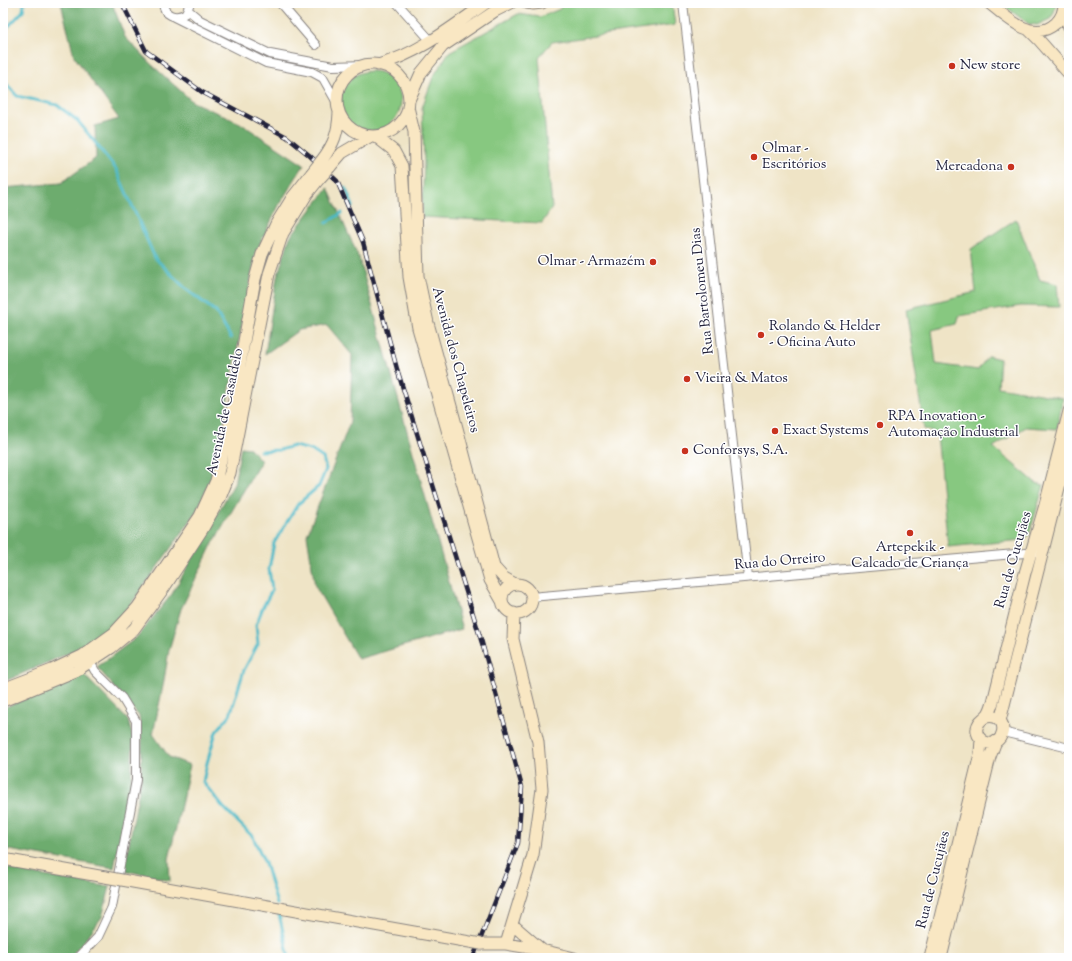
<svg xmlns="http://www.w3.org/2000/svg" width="1072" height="961" font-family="'Sorts Mill Goudy',serif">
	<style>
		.green { fill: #87c880; stroke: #54755e }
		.forest { fill: #6dac6e; stroke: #486754 }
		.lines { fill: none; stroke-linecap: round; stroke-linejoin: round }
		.stream { stroke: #4cb9c7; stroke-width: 3 }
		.street-casing { stroke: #888380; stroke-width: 10 }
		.secondary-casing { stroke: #888380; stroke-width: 13 }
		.street { stroke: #fff; stroke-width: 8 }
		.secondary { stroke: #f9e7c3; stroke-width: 11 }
		.rail-casing { stroke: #22223b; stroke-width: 4.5 }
		.rail { stroke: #fff; stroke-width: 3; stroke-dasharray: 9; stroke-linecap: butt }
		.secondary-bridge-casing { stroke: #888380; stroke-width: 13; stroke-linecap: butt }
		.secondary-bridge { stroke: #f9e7c3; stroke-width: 11 }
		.poi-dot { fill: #c8321e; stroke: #fff; stroke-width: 1.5 }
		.labels { text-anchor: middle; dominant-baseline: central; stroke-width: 3; stroke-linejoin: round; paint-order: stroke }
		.poi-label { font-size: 14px; fill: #22223b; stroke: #fff; text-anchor: start }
		.street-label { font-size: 14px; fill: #22223b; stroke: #fff }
	</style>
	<rect width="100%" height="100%" fill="#fff"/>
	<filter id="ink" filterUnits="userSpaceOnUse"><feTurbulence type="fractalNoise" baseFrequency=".025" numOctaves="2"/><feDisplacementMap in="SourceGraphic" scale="8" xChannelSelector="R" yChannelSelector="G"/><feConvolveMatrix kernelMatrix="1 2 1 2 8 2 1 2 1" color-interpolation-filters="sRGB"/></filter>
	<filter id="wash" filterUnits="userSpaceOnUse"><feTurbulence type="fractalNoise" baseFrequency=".012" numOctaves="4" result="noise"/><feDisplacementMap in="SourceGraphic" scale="16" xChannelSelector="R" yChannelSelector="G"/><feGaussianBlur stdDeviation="0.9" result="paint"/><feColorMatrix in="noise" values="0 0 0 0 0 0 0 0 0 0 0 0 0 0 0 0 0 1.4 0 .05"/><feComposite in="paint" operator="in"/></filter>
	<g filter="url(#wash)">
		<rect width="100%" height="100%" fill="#efe4c6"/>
		<!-- green -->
		<path class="green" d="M563 3H672L675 25 552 42 539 57 552 208 542 223 422 217 424 161 422 108 433 77 449 52 518 14 540 17 560 9Z
			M1000 3H1056V4L1054 13 1050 19 1037 25 1029 24Z
			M341 101a30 30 0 1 1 60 0a30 30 0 1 1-60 0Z
			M1016 219 1040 280 1057 284 1059 307 1021 306 959 316 957 324 932 330 936 364 978 370 988 356 1000 359 998 387 1063 398 1057 429 1026 427 993 447 1036 483 1044 485 1029 535 1022 540 948 547 937 434 924 429 906 309 976 292 971 249Z"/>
		<!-- forest -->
		<path class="forest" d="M61 3H112L125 37 152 65 193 102 240 123 304 165 280 203 256 252 214 471 196 513 113 629 78 649 3 682V188L61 183 96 158 95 126 119 119 74 56Z
			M328 188 359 258 462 629 358 659 315 586 307 535 350 422 352 355 327 325 299 330 265 354 277 277 290 237Z
			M241 447 250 448 261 461 211 547 181 609 169 650 163 686 153 734 169 757 190 765 169 859 170 881 124 870 141 780 142 741 139 716 97 667 136 638 172 594 234 484Z
			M84 675 128 720 133 739 131 781 114 868 3 849V708Z
			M3 867 33 874 110 887 102 917 85 940 69 958H3Z"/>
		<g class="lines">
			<!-- stream -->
			<path class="stream" d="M3 32 23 11 24 3
				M3 80 17 96 57 105 78 121 116 169 155 258 186 289 216 312 231 338
				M345 187 353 206H352
				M326 223 342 213
				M260 451 279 450 294 446 311 450 323 458 326 469 319 486 298 504 274 543 269 569 272 590 263 607 256 625 258 644 244 670 230 715 216 732 207 763 203 782 223 807 253 837 265 863 277 904
				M278 910 289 958"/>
		</g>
	</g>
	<g filter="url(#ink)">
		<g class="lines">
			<defs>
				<path id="street" d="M163 3C164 15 175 20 186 13L190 3
					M280 3 316 45
					M397 3 431 41
					M683 3 748 577
					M188 10 200 20 270 54 333 66 365 65
					M174 17 266 63 312 72 323 78 336 101
					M531 597 1036 552
					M1003 732 1069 748
					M78 958 98 937 112 907 136 780V721L122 698 95 671 90 662"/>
				<path id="secondary" d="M527 3 533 4 542 3
					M989 3C1006 17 1033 44 1056 23 1061 18 1064 10 1064 3
					M1063 11 1069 27
					M1028 29 1039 40 1069 74
					M337 100a36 36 0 1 1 72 0a36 36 0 1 1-72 0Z
					M378 65C418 54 452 27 486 3
					M409 100 421 73 443 46 495 11 511 3
					M408 107 414 132 418 276 428 323 457 428 494 567 503 577 515 584
					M375 136 394 151 402 166 409 277 418 328 490 580 502 601
					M322 160C334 144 338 133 339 113
					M330 167 342 153 371 136
					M502 599a15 15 0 1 1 30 0a15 15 0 1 1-30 0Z
					M3 689 52 670 82 656 114 633 137 608 200 516 216 481 229 427 255 279 262 254 276 224 292 198 311 174
					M3 701 76 671 111 648 134 629 164 588 202 530 220 498 230 473 269 274 283 233 307 194 319 179
					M986 717C1013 712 1004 753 983 741 979 738 976 733 977 728 978 721 982 720 986 716 990 713 991 707 993 702L1025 573 1045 505 1069 411
					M1000 721 1069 448
					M3 859 105 877
					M513 925 542 950
					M481 944H506L542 950 574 958
					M506 944 533 855 542 789 538 742 513 639 514 613
					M930 958 980 754 981 739
					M941 958 990 757 996 741"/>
			</defs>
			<!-- street casing -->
			<use href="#street" class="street-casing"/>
			<!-- secondary casing -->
			<use href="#secondary" class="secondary-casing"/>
			<!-- street -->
			<use href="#street" class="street"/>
			<!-- secondary -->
			<use href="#secondary" class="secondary"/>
			<defs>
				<path id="rail" d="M122 3 146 51 202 92 287 137 309 155 337 181 363 242 397 369 482 643 522 787 518 843 473 958"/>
			</defs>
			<!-- rail casing -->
			<use href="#rail" class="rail-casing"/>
			<!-- rail -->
			<use href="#rail" class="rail"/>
			<defs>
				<path id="secondary-bridge" d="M311 174 322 160
					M319 179 330 167
					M105 877 481 944"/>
			</defs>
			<!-- secondary-bridge casing -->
			<use href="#secondary-bridge" class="secondary-bridge-casing"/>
			<!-- secondary-bridge -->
			<use href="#secondary-bridge" class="secondary-bridge"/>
		</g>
	</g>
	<!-- markers -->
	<g class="poi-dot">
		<circle cx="952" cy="66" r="4"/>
		<circle cx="754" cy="157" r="4"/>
		<circle cx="1011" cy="167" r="4"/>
		<circle cx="653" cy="262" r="4"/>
		<circle cx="761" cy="335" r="4"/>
		<circle cx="687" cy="379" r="4"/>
		<circle cx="880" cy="425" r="4"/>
		<circle cx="775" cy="431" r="4"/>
		<circle cx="685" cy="451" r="4"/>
		<circle cx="910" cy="533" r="4"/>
	</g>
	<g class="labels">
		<!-- poi labels -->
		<g class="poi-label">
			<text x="960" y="66">New store</text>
			<text x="762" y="149">Olmar -<tspan x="762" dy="16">Escritórios</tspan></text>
			<text x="1003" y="167" text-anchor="end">Mercadona</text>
			<text x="645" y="262" text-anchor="end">Olmar - Armazém</text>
			<text x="769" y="327">Rolando &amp; Helder<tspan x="769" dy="16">- Oficina Auto</tspan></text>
			<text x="695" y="379">Vieira &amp; Matos</text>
			<text x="888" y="417">RPA Inovation -<tspan x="888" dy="16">Automação Industrial</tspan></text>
			<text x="783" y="431">Exact Systems</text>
			<text x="693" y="451">Conforsys, S.A.</text>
			<text x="910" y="548" text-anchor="middle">Artepekik -<tspan x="910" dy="16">Calcado de Criança</tspan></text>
		</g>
		<!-- street labels -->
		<g class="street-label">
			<text transform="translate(703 291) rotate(-96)">Rua Bartolomeu Dias</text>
			<text transform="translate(455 360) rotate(75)">Avenida dos Chapeleiros</text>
			<text transform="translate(226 412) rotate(-78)">Avenida de Casaldelo</text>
			<text transform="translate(1014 560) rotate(-74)">Rua de Cucujães</text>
			<text transform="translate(780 562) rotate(-5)">Rua do Orreiro</text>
			<text transform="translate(934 880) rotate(-76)">Rua de Cucujães</text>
		</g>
	</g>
	<!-- margin -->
	<rect width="1072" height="961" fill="none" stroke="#fff" stroke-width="16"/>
</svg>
